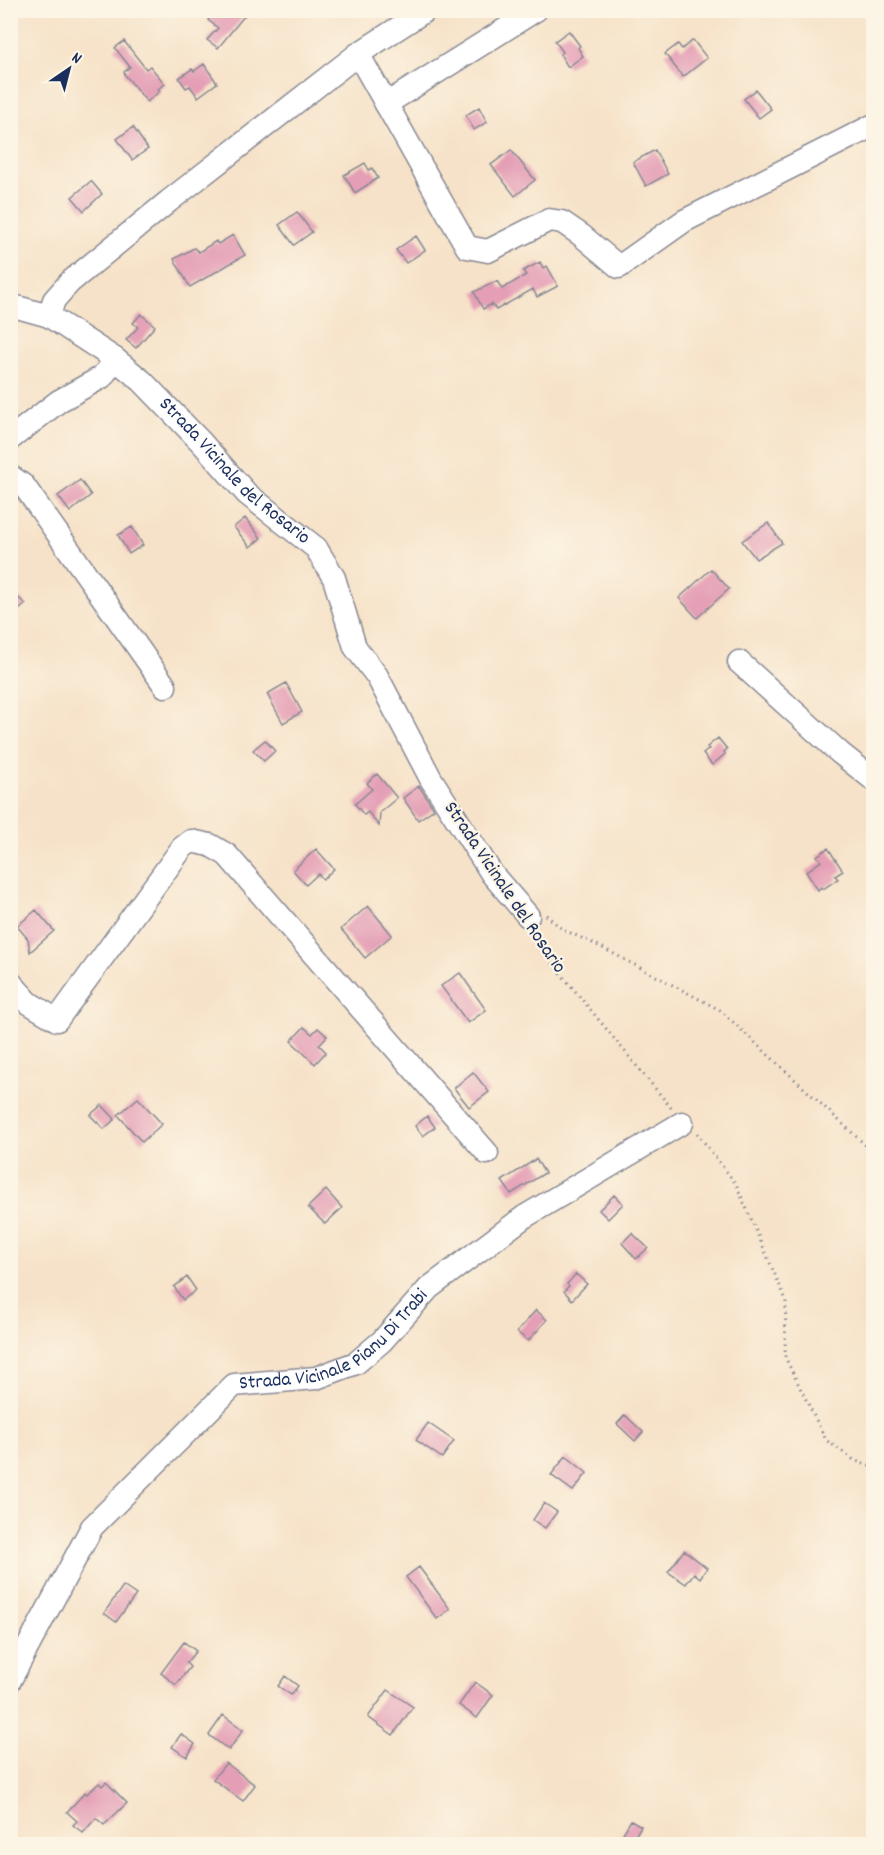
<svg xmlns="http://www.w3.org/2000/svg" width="884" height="1855" font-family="Dekko,sans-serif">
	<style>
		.building { fill: #e49eb5 }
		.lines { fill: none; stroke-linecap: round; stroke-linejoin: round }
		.minor-casing { stroke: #888893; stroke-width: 25 }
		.path { stroke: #888893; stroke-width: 3; stroke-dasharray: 1.5 4.5; stroke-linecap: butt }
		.minor { stroke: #fff; stroke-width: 22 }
		.labels { text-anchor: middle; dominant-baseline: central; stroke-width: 4.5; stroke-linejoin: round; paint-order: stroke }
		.street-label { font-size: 20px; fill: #1b2f5e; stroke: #fcf5e5 }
	</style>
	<rect width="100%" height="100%" fill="#fcf5e5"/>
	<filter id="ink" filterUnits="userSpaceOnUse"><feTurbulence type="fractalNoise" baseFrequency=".0167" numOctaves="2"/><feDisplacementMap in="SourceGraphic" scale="12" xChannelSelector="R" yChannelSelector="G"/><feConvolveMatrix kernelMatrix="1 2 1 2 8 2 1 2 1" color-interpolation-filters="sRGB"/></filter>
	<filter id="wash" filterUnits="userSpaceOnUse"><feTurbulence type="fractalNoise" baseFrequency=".008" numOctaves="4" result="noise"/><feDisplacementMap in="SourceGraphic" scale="24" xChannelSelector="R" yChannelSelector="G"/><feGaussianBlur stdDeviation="1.35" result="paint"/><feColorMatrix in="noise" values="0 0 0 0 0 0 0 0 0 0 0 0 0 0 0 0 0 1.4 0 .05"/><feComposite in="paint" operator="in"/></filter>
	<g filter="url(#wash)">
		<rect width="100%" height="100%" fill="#f6e2c8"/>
		<g id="blocks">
			<!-- building -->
			<path class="building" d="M215 10H249L218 48 207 40 218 28 208 20Z
				M569 31 580 46 578 48 583 56 568 67 560 54 563 52 555 41Z
				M693 40 707 58 683 77 665 54 678 44 682 49Z
				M124 41 146 69 150 66 165 84 158 89 160 91 147 102 125 75 124 72 130 67 115 48Z
				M204 64 217 83 198 97 190 86 186 88 179 78 192 69 194 71Z
				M756 90 771 109 759 118 744 99Z
				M479 107 487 122 474 130 466 115Z
				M133 127 148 149 132 160 117 139Z
				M511 150 535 180 515 196 491 165Z
				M655 150 668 174 646 186 633 162Z
				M365 163 369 170 372 168 378 178 355 193 344 175Z
				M91 181 102 194 84 211 72 197Z
				M297 212 312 232 294 245 279 225Z
				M233 235 245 255 190 287 174 259 194 248 199 252 216 241 218 244Z
				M416 236 425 250 406 263 396 250Z
				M540 262 543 268 547 266 558 286 537 297 533 289 496 310 492 304 483 309 474 292 497 281 502 289 526 275 523 271Z
				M141 314 155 326 136 348 126 340 138 327 133 323Z
				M80 480 91 495 70 512 58 496Z
				M245 518 261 538 250 547 234 527Z
				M768 523 782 543 756 559 742 541Z
				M132 527 143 545 129 554 118 535Z
				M711 569 729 589 697 618 679 598Z
				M10 591 26 604 10 617Z
				M286 683 302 712 283 723 267 694Z
				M718 738 727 749 724 752 725 754 712 765 703 754 709 749 707 747Z
				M265 740 275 751 264 761 253 750Z
				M377 774 397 798 380 812 379 826 368 812 364 815 355 804 372 789 367 783Z
				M419 786 434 809 418 820 403 798Z
				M828 848 843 871 835 876 838 879 823 889 821 887 818 890 806 872 821 861 817 856Z
				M316 849 334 869 323 879 318 874 306 885 293 870Z
				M368 906 392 935 365 958 341 929Z
				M36 910 54 931 30 952 28 939 17 926Z
				M460 973 486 1010 468 1023 441 986Z
				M304 1027 312 1034 318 1028 327 1036 319 1045 326 1052 315 1064 291 1041Z
				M473 1072 489 1092 469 1107 454 1088Z
				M138 1098 162 1124 142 1142 118 1115Z
				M102 1105 115 1119 104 1129 90 1115Z
				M427 1116 435 1127 423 1136 415 1126Z
				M536 1159 545 1173 511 1194 502 1181Z
				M326 1190 342 1208 325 1224 308 1207Z
				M614 1195 623 1204 608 1219 599 1210Z
				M632 1233 648 1248 636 1259 622 1243Z
				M576 1274 587 1284 572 1300 564 1291 569 1286 567 1284Z
				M187 1277 196 1290 183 1300 174 1287Z
				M536 1310 547 1320 528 1341 517 1332Z
				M625 1415 643 1432 635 1441 617 1424Z
				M428 1423 454 1441 442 1458 416 1440Z
				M566 1456 587 1473 573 1491 551 1475Z
				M544 1503 557 1512 545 1528 533 1520Z
				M684 1550 707 1568 700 1578 694 1573 686 1584 668 1572Z
				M419 1567 450 1609 437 1619 406 1577Z
				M123 1586 136 1595 116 1622 104 1613Z
				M184 1642 196 1651 186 1663 190 1667 176 1685 161 1673Z
				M285 1676 298 1686 291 1695 278 1686Z
				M475 1682 493 1695 477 1718 459 1705Z
				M388 1690 413 1707 393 1735 368 1717Z
				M223 1715 243 1730 229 1750 209 1735Z
				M181 1734 195 1744 187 1757 172 1747Z
				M226 1763 255 1785 243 1801 213 1779Z
				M106 1782 127 1803 104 1825 96 1818 83 1833 73 1825 77 1821 67 1812 85 1792 87 1794 99 1783 102 1786Z
				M631 1820 641 1826 630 1845H616Z"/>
		</g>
	</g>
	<g filter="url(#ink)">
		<use href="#blocks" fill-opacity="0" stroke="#888893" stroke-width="1.5"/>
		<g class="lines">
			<defs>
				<g id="minor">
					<path d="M358 54 467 247 488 251 549 220 562 222 581 235 619 267 684 221 874 125"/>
					<path d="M386 104 536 10"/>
					<path d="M10 305 49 316 54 300 70 282 169 201 358 54 426 10"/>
					<path id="s1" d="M49 316 115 359 142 381 202 443 247 494 316 548 334 578 355 647 377 676 431 779 492 874 528 916"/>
					<path d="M10 439 59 401 102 377 115 359"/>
					<path d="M10 476 24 486 165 686"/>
					<path d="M739 662 840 753 874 780"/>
					<path d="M10 982 29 1003 57 1020 182 848 191 841 210 845 227 855 487 1153"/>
					<path id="s2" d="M10 1680 92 1527 234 1385 316 1378 356 1363 382 1341 429 1288 524 1217 682 1123"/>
				</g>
			</defs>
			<!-- minor casing -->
			<use href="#minor" class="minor-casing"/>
			<!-- path -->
			<path class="path" d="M546 915 562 929 599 946 720 1010 874 1153
				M536 931 553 964 672 1109
				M697 1133 736 1184 786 1300 785 1357 826 1440 854 1460 874 1468"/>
			<!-- minor -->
			<use href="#minor" class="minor"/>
		</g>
	</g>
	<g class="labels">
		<!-- street labels -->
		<g class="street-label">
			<text stroke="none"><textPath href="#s1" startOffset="243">Strada Vicinale del Rosario</textPath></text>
			<text transform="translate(504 888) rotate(56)">Strada Vicinale del Rosario</text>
			<text stroke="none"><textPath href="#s2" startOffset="489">Strada Vicinale Pianu Di Trabi</textPath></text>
		</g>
	</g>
	<!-- margin -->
	<rect width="884" height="1855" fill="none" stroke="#fcf5e5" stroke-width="36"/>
	<!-- north arrow -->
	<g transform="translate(69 69) rotate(35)" stroke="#fcf5e5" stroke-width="4.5" paint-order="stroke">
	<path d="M0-4.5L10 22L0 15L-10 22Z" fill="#1b2f5e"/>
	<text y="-9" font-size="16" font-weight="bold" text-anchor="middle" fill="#1b2f5e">N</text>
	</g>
</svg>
